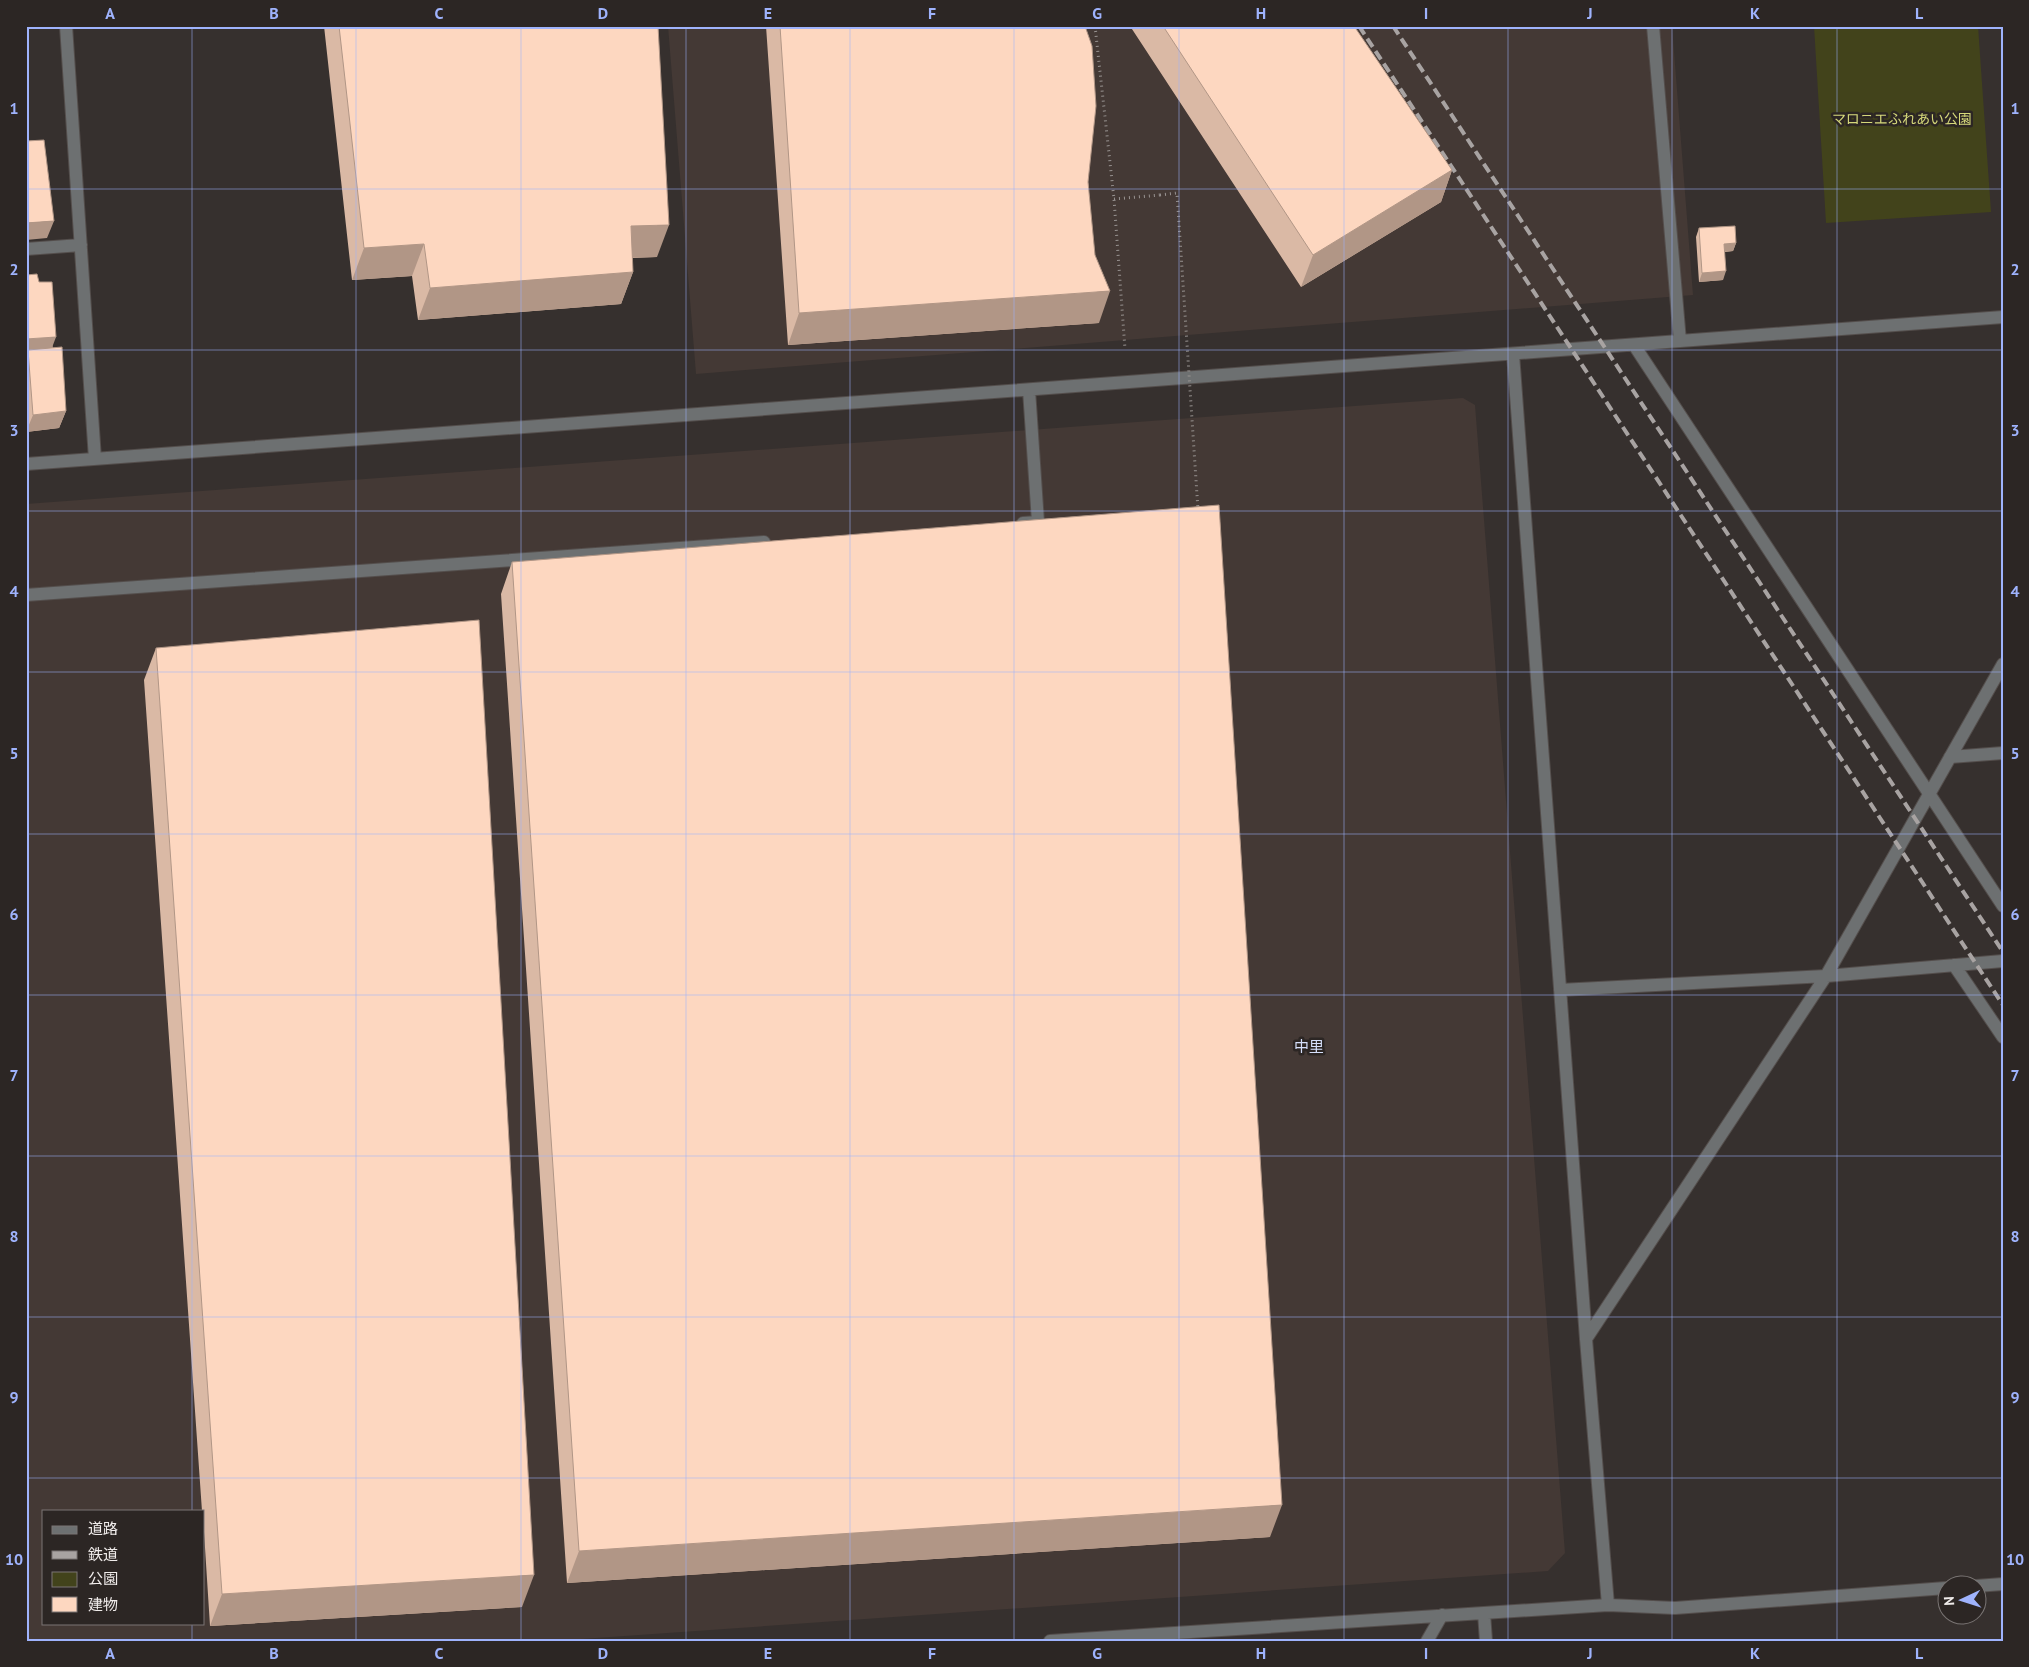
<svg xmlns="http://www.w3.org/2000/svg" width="2029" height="1667" font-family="'PT Sans','Noto Sans JP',sans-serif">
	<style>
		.built { fill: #443935; fill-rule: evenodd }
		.green { fill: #42431b }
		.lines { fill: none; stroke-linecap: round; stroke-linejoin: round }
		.minor-casing { stroke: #544e4c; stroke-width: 14 }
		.path { stroke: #989391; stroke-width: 3; stroke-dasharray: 1 4; stroke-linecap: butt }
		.minor { stroke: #6d7071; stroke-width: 12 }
		.rail { stroke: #a8a3a2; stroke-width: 4; stroke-dasharray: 10 5; stroke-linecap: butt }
		.path-bridge { stroke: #989391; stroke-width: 3; stroke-dasharray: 1 4; stroke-linecap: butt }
		.wall { fill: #dab9a5 }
		.shaded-wall { fill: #b19686 }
		.building { fill: #fdd7c0; stroke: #b19686 }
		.grid { fill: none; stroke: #9fb3fd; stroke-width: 1; stroke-opacity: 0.55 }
		.labels { text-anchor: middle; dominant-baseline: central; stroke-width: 5; stroke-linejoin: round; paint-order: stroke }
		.park-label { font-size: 14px; fill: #d5d87a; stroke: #2c2624 }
		.neighbourhood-label { font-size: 15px; fill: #d6dffb; stroke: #2c2624 }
		.neatline { fill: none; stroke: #9fb3fd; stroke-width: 2 }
		.grid-label { font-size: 16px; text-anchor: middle; font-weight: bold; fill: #9fb3fd }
	</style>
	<rect width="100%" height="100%" fill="#36302e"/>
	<!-- built -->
	<path class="built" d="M668 26H1672L1693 295 696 374Z
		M1463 398 1475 405 1565 1553 1548 1571 553 1641H26V504ZM44 1511H204V1623H44Z"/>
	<!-- green -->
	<path class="green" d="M1814 26H1978L1991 212 1826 223Z"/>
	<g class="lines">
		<defs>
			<path id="minor" d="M66 26 95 459
				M1653 26 1680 341
				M26 249 81 245
				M1634 345 2003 906
				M26 464 2003 317
				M1023 523 1038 522 1029 390
				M26 595 764 542
				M1950 757 2003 753
				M1954 965 2003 1037
				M1560 990 1826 976 2003 961
				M1586 1339 1826 976 2003 664
				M1976 1586 2003 1584
				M1608 1605 1675 1608 1946 1588
				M1484 1613 1486 1641
				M1050 1641 1608 1605 1586 1339 1513 354
				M1427 1641 1442 1615"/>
		</defs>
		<!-- minor casing -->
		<use href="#minor" class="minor-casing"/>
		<!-- path -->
		<path class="path" d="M1095 26 1114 199 1125 349
			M1114 199 1160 195"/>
		<!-- minor -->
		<use href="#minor" class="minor"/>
		<!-- rail -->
		<path class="rail" d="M1359 26 2003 1005
			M1393 26 2003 952"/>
		<!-- path-bridge -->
		<path class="path-bridge" d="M1160 195 1177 193 1198 510"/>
	</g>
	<!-- wall -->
	<path class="wall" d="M324 26H658L657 257 632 258 633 272 621 304 418 320 412 276 352 280Z
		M766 26H1085L1088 182 1099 323 788 345Z
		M1130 26H1354L1452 170 1441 202 1301 287Z
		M1699 228 1736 243 1733 251 1725 252 1723 280 1699 282 1696 237Z
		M26 275 39 282 66 411 59 428 26 432Z
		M512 562 1270 1537 567 1583 501 594Z
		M156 648 522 1607 210 1626 204 1532V1511H202L144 680Z"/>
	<!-- shaded-wall -->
	<path class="shaded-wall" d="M1452 170 1441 202 1301 287 1313 255Z
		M54 221 47 238 26 240V223Z
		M669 225 657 257 619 258 631 226Z
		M1736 243 1733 251 1721 252 1724 244Z
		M424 244 412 276 352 280 364 248Z
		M1726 271 1723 280 1699 282 1702 273Z
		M633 272 621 304 418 320 430 288Z
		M1110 291 1099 323 788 345 799 313Z
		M56 337 50 353 28 350 26 354V339Z
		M66 411 59 428 26 432 33 415Z
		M1282 1505 1270 1537 567 1583 579 1551Z
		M534 1575 522 1607 210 1626 222 1594Z"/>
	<!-- building -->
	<path class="building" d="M339 26H658L669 225 631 226 633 272 430 288 424 244 364 248Z
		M780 26H1085L1092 46 1096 106 1088 182 1095 255 1110 291 799 313Z
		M1163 26H1354L1452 170 1313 255Z
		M44 140 54 221 26 223V141Z
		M1735 226 1736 243 1724 244 1726 271 1702 273 1699 228Z
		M37 274 39 282H52L56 337 26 339V275Z
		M62 347 66 411 33 415 28 350Z
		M1219 505 1282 1505 579 1551 512 562Z
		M479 620 534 1575 222 1594 156 648Z"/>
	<!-- grid -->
	<path class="grid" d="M192 26V1511M356 26V1641M521 26V1641M686 26V1641M850 26V1641M1014 26V1641M1179 26V1641M1344 26V1641M1508 26V1641M1672 26V1641M1837 26V1641M26 189H2003M26 350H2003M26 511H2003M26 672H2003M26 834H2003M26 995H2003M26 1156H2003M26 1317H2003M26 1478H2003M192 1623V1641"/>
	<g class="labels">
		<!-- park labels -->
		<g class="park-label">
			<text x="1902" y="119">マロニエふれあい公園</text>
		</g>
		<!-- neighbourhood labels -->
		<g class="neighbourhood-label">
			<text x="1309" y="1046">中里</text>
		</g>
	</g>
	<!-- border -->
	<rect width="2029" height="1667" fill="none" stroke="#2c2624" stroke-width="55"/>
	<!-- legend -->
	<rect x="42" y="1510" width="162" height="115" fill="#2c2624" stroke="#7a7574"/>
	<rect x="52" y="1526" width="25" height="8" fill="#6d7071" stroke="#7a7574"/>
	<text x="88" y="1534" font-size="15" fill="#f0eceb">道路</text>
	<rect x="52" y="1551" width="25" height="8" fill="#a8a3a2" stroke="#7a7574"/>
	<text x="88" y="1560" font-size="15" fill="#f0eceb">鉄道</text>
	<rect x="52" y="1572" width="25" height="15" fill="#42431b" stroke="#7a7574"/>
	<text x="88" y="1584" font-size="15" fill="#f0eceb">公園</text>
	<rect x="52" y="1597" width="25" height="15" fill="#fdd7c0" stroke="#7a7574"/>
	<text x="88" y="1610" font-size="15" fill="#f0eceb">建物</text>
	<!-- north arrow -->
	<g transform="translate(1962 1600) rotate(266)"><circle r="24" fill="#2c2624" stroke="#7a7574"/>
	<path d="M0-4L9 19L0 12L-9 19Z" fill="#9fb3fd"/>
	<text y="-8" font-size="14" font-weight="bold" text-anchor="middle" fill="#f0eceb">N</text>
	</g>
	<rect x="28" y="28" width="1974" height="1612" class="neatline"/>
	<g class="grid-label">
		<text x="110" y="19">A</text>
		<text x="274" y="19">B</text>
		<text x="439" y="19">C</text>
		<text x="603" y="19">D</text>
		<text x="768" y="19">E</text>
		<text x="932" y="19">F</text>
		<text x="1097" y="19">G</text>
		<text x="1261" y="19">H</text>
		<text x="1426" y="19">I</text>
		<text x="1590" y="19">J</text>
		<text x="1755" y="19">K</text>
		<text x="1919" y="19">L</text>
		<text x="14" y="114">1</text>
		<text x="2015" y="114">1</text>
		<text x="14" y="275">2</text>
		<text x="2015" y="275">2</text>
		<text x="14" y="436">3</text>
		<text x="2015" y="436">3</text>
		<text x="14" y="597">4</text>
		<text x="2015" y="597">4</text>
		<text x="14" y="759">5</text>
		<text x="2015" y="759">5</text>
		<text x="14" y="920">6</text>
		<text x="2015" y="920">6</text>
		<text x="14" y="1081">7</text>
		<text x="2015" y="1081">7</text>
		<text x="14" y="1242">8</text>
		<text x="2015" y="1242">8</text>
		<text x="14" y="1403">9</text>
		<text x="2015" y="1403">9</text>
		<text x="14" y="1565">10</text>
		<text x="2015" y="1565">10</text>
		<text x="110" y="1659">A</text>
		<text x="274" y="1659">B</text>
		<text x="439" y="1659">C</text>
		<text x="603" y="1659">D</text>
		<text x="768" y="1659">E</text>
		<text x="932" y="1659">F</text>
		<text x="1097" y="1659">G</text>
		<text x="1261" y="1659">H</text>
		<text x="1426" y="1659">I</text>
		<text x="1590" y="1659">J</text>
		<text x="1755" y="1659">K</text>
		<text x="1919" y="1659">L</text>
	</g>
</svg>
